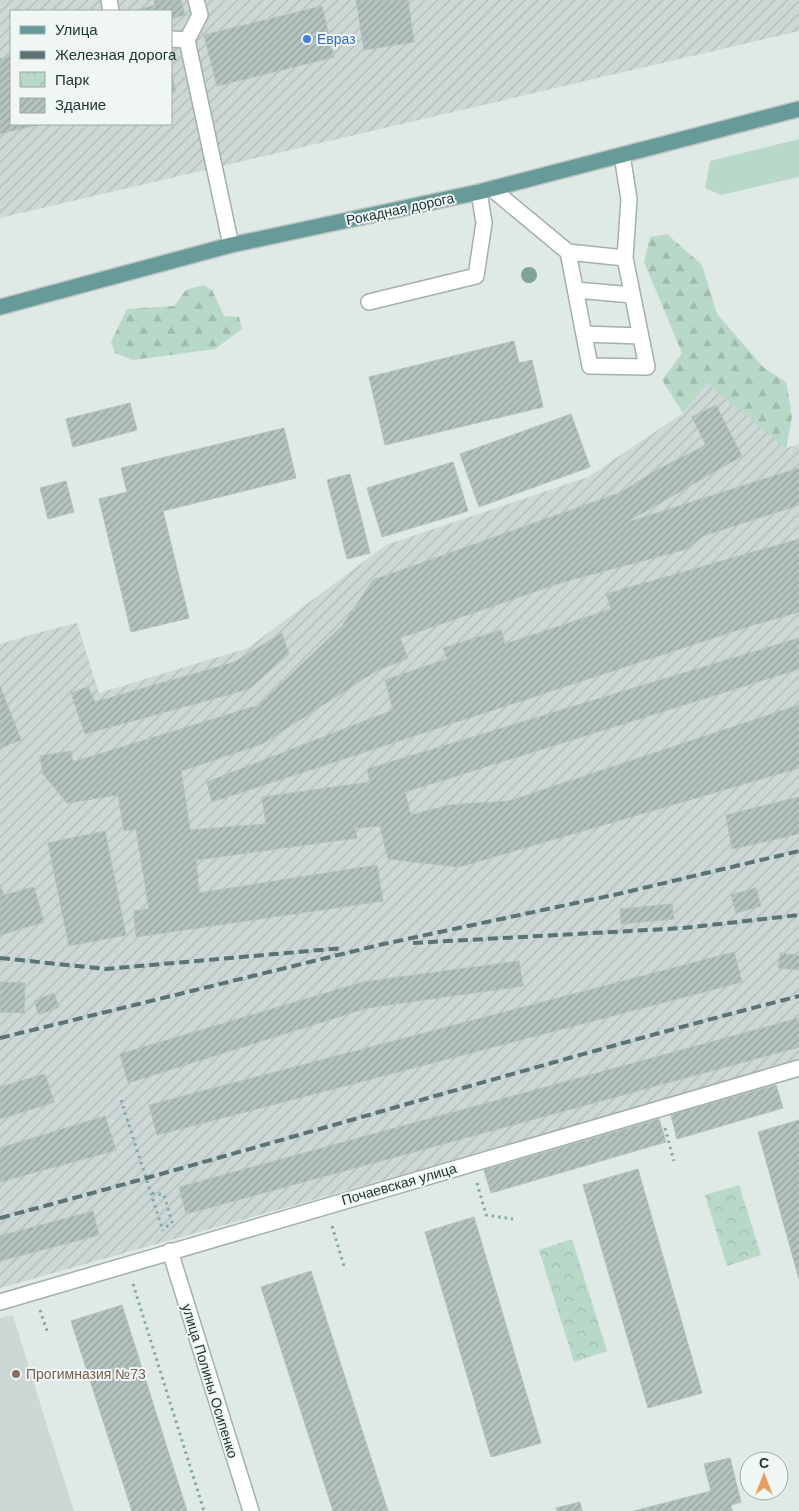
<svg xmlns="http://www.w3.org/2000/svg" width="799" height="1511" font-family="Arial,sans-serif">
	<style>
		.built { fill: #cdd8d6 }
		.industrial { fill: url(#industrial-furrows); fill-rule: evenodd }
		.grass { fill: #b9d9c8 }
		.forest { fill: url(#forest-firs) }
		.park { fill: url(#park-crowns) }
		.building { fill: url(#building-hatch); stroke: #b2c2bf }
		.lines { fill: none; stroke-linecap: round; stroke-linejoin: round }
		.minor-casing { stroke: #a2b0ae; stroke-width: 18 }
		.major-casing { stroke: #bcc3c3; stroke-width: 18 }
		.path { stroke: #81aaa6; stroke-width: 3; stroke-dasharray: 2.5 4; stroke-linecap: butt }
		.minor { stroke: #fff; stroke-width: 15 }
		.major { stroke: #669b99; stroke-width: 15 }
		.rail { stroke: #5b7372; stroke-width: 4; stroke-dasharray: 10 5; stroke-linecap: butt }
		.tree { fill: #7ea495 }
		.shop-dot { fill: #3f7fe0; stroke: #eff6f4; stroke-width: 2 }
		.education-dot { fill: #8d6e63; stroke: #eff6f4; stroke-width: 2 }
		.labels { text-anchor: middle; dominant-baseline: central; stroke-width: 4; stroke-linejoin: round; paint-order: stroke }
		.shop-label { font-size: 14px; fill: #366cbe; stroke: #eff6f4; text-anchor: start }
		.street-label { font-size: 14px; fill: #213736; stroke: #eff6f4 }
		.education-label { font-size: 14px; fill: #785e54; stroke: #eff6f4; text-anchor: start }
	</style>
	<defs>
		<pattern id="industrial-furrows" width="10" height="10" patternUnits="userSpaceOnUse" patternTransform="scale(1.25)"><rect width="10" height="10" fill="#cdd8d6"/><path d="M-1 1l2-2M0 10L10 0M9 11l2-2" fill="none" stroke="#b0bab8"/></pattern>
		<pattern id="forest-firs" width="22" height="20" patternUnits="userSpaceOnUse" patternTransform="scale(1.25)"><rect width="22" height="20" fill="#b9d9c8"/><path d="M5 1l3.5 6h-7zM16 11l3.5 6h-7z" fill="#9fbbac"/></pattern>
		<pattern id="park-crowns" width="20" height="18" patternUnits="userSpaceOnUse" patternTransform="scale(1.25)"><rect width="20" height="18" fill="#b9d9c8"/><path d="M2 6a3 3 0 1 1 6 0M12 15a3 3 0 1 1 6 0" fill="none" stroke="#9fbbac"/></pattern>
		<pattern id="building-hatch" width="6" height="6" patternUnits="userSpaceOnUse" patternTransform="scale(1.25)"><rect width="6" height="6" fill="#b4c3c0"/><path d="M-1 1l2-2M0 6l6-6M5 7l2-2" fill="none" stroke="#929f9d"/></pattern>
	</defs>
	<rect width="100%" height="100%" fill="#dfe9e6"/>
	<!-- built -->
	<path class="built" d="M13 1315 48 1429 74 1511H0V1318Z"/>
	<!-- industrial -->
	<path class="industrial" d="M0 0H799V31L0 218ZM11 11H171V124H11Z
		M707 382 786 448 799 444V1063L0 1288V644L37 633 77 623 99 693 248 648 386 545 588 477 683 413Z"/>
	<!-- grass -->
	<path class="grass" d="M799 139V177L721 195 705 188 710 161Z"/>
	<!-- forest -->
	<path class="forest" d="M667 234 702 265 717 314 764 368 786 382 792 417 786 449 707 383 683 413 662 380 682 353 644 262 650 237Z
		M203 285 212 290 224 316 239 317 242 329 215 349 133 360 115 353 111 342 127 309 174 306 186 290Z"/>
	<!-- park -->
	<path class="park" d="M739 1185 761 1255 727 1266 705 1195Z
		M572 1239 607 1351 574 1362 539 1250Z"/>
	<!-- building -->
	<path class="building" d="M154 0H181L185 15 171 19V11H142L141 9 155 5Z
		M356 0H408L414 42 364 50Z
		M322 6 334 57 217 86 204 35Z
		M11 56V124H40L0 134V59Z
		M171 71 176 92 171 93Z
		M514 341 519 363 532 360 543 407 385 445 369 377Z
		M130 403 137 430 73 447 66 419Z
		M716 405 742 456 625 523 799 468V505L703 536 687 549 563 582 400 638 408 658 376 671 262 744 181 771 190 830 266 824 262 797 370 782 367 769 799 638V669L405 792 411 815 449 805 509 801 799 705V768L459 867 388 859 380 826 355 828 357 838 196 860 199 893 377 865 383 901 136 937 134 911 149 909 136 829 124 831 118 795 67 803 43 774 40 756 71 751 73 762 259 705 342 626 373 580 622 492 653 472 706 445 692 417Z
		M571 414 590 467 479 507 460 454Z
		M284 428 296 478 163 511 189 618 131 632 99 499 127 492 121 468Z
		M453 462 468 511 382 537 367 488Z
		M350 474 370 553 347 559 327 480Z
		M66 481 74 512 48 519 40 488Z
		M799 539V612L750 626 212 802 207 782 393 710 385 680 447 659 443 648 501 630 505 644 611 609 606 594Z
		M282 633 289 654 249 689 85 734 71 693 88 687 95 702 235 662Z
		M0 686 21 740 0 748Z
		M799 797V834L732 849 726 815Z
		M105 831 126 935 69 946 48 843Z
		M0 884 4 895 34 887 44 922 0 935Z
		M756 888 761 906 736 913 731 895Z
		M672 904 674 919 621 924 620 909Z
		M734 952 742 982 157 1135 149 1105Z
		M780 953 799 955V970L778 968Z
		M519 961 523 986 367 1008 128 1083 120 1054 363 982Z
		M0 982 25 983 24 1013 0 1012Z
		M54 993 59 1007 39 1015 34 1001Z
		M799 1018V1047L186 1214 179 1187Z
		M45 1074 54 1102 0 1119V1087Z
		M776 1085 783 1108 677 1139 671 1115Z
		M105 1116 116 1150 0 1182V1148Z
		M659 1119 666 1142 491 1193 484 1170Z
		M799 1120V1279L758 1132Z
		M638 1169 702 1393 648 1408 583 1185Z
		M93 1211 99 1235 0 1261V1236Z
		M474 1217 541 1443 491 1457 425 1232Z
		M311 1271 324 1312 388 1511H333L261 1287Z
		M122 1305 187 1511H132L71 1321Z
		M730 1458 741 1502 731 1505 732 1511H634L711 1491 704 1464Z
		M580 1502 582 1511H557L556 1508Z"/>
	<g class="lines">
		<defs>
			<path id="minor" d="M109 0 111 11
				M196 0 200 15 187 40 231 245
				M171 39 187 40
				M492 189 568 252 625 258 629 199 622 155
				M568 252 590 366 647 367 625 258
				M576 290 632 295
				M369 302 476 276 484 223 479 192
				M584 334 640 336
				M170 1251 251 1511
				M0 1302 799 1068"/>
			<path id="major" d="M0 307 231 245 479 192 799 109"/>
		</defs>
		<!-- minor casing -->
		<use href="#minor" class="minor-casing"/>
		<!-- major casing -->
		<use href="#major" class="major-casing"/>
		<!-- path -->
		<path class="path" d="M121 1100 163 1231
			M665 1128 674 1161
			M477 1183 486 1215 513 1219
			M152 1193 164 1195 172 1222 163 1230
			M332 1226 344 1266
			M133 1284 204 1511
			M40 1310 47 1331"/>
		<!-- minor -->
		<use href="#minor" class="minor"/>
		<!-- major -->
		<use href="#major" class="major"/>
		<!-- rail -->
		<path class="rail" d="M413 943 684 928 799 915
			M0 958 106 969 343 948
			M0 1038 379 945 618 894 799 851
			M0 1218C267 1147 531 1065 799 996"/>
	</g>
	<!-- trees -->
	<circle class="tree" cx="529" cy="275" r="8"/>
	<!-- markers -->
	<circle class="shop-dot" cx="307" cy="39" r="5"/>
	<circle class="education-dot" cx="16" cy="1374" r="5"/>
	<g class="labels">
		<!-- shop labels -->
		<g class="shop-label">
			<text x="317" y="39">Евраз</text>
		</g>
		<!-- street labels -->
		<g class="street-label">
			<text transform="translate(400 209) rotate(-12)">Рокадная дорога</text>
			<text transform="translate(399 1184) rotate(-16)">Почаевская улица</text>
			<text transform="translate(210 1381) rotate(73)">улица Полины Осипенко</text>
		</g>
		<!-- education labels -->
		<g class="education-label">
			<text x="26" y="1374">Прогимназия №73</text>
		</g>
	</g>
	<!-- legend -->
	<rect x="10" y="10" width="162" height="115" fill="#eff6f4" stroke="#9daaa8"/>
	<rect x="20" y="26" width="25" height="8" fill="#669b99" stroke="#9daaa8"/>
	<text x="55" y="35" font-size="15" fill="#213736">Улица</text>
	<rect x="20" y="51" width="25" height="8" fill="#5b7372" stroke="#9daaa8"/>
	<text x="55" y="60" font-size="15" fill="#213736">Железная дорога</text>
	<rect x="20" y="72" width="25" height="15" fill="url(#park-crowns)" stroke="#9daaa8"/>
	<text x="55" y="85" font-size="15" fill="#213736">Парк</text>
	<rect x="20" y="98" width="25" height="15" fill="url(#building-hatch)" stroke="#9daaa8"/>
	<text x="55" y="110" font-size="15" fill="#213736">Здание</text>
	<!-- north arrow -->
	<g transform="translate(764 1476)"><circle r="24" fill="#eff6f4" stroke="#9daaa8"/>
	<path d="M0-4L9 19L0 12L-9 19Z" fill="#e79e5f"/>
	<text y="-8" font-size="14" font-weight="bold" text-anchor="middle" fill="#213736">С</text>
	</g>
</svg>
